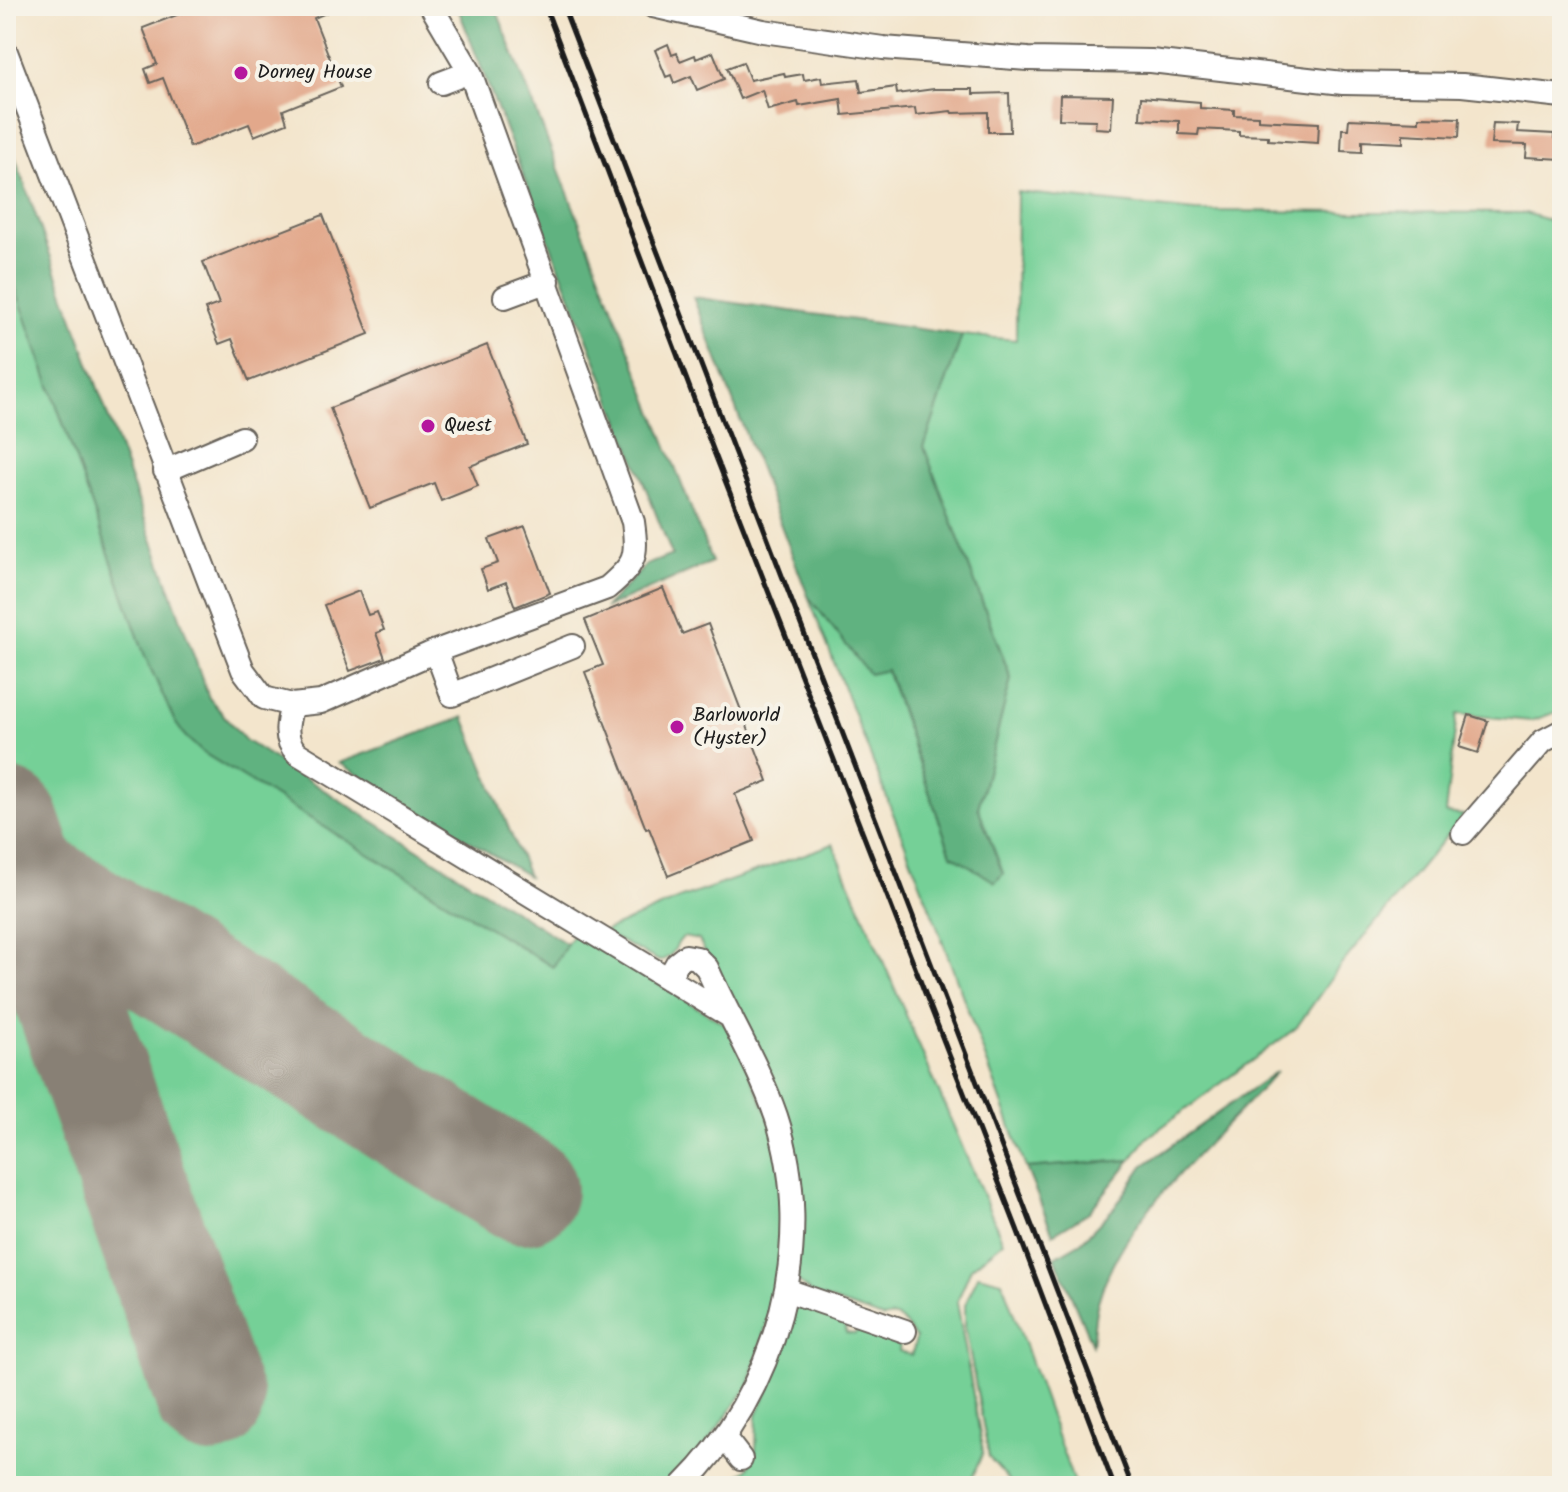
<svg xmlns="http://www.w3.org/2000/svg" width="1568" height="1492" font-family="Kalam,sans-serif">
	<style>
		.green { fill: #75d097; stroke: #48765a; stroke-width: 2 }
		.forest { fill: #60b280; stroke: #3e674e; stroke-width: 2 }
		.lines { fill: none; stroke-linecap: round; stroke-linejoin: round }
		.runway { stroke: #888074; stroke-width: 108 }
		.building { fill: #e2a88b }
		.minor-casing { stroke: #67625a; stroke-width: 26 }
		.minor { stroke: #fff; stroke-width: 22 }
		.rail { stroke: #1c1c1c; stroke-width: 5 }
		.poi-dot { fill: #b5179e; stroke: #f7f3e8; stroke-width: 3 }
		.labels { text-anchor: middle; dominant-baseline: central; stroke-width: 8; stroke-linejoin: round; paint-order: stroke }
		.poi-label { font-size: 20px; fill: #1c1c1c; stroke: #f7f3e8; text-anchor: start }
	</style>
	<rect width="100%" height="100%" fill="#f7f3e8"/>
	<filter id="ink" filterUnits="userSpaceOnUse"><feTurbulence type="fractalNoise" baseFrequency=".0125" numOctaves="2"/><feDisplacementMap in="SourceGraphic" scale="16" xChannelSelector="R" yChannelSelector="G"/><feConvolveMatrix kernelMatrix="1 2 1 2 8 2 1 2 1" color-interpolation-filters="sRGB"/></filter>
	<filter id="wash" filterUnits="userSpaceOnUse"><feTurbulence type="fractalNoise" baseFrequency=".006" numOctaves="4" result="noise"/><feDisplacementMap in="SourceGraphic" scale="32" xChannelSelector="R" yChannelSelector="G"/><feGaussianBlur stdDeviation="1.8" result="paint"/><feColorMatrix in="noise" values="0 0 0 0 0 0 0 0 0 0 0 0 0 0 0 0 0 1.4 0 .05"/><feComposite in="paint" operator="in"/></filter>
	<g filter="url(#wash)">
		<rect width="100%" height="100%" fill="#f3e5cc"/>
		<!-- green -->
		<path class="green" d="M1017 192 1195 211 1525 213 1562 224V710L1531 721 1457 714 1445 813 1464 815 1340 966 1296 1028 1147 1138 1131 1160 1026 1168 935 921 808 596 869 674 886 670 951 854 1003 873 978 808 1011 678 924 447 962 335 1016 340Z
			M6 261 145 656 175 722 202 752 552 966 574 933 728 1026 777 1134 786 1258 749 1385 676 1486H6Z
			M833 844 1003 1242 971 1268 957 1302 983 1452 969 1486H725L748 1469 756 1449 757 1414 773 1379 789 1311 805 1305 845 1321 846 1333 855 1334 859 1326 889 1336 900 1343 899 1351 912 1355 916 1338C904 1325 902 1312 883 1318L811 1293 794 1278 798 1198 735 1013 699 940 683 937C672 947 678 955 659 961L602 932 679 899Z
			M978 1275 1002 1281 1075 1486H1014L989 1457 965 1327V1305Z"/>
		<!-- forest -->
		<path class="forest" d="M457 6H495L712 562 605 608 646 565 672 555Z
			M6 132 209 698 245 740 567 944 553 967 202 752 185 736 175 722 145 656 6 261Z
			M693 297 962 335 924 447 1011 679 978 808 1003 874 995 882 951 854 887 670 869 674 808 596Z
			M464 717 528 876 339 763Z
			M1277 1071C1217 1141 1124 1211 1098 1302 1094 1316 1094 1331 1092 1345L1055 1257 1081 1242 1115 1207 1143 1166Z
			M1131 1160 1089 1212 1053 1234 1026 1168Z"/>
		<g class="lines">
			<!-- runway -->
			<path class="runway" d="M6 822 210 1400
				M6 866 523 1190"/>
		</g>
		<g id="blocks">
			<!-- building -->
			<path class="building" d="M200 6H342L314 18 341 87 283 110 287 123 254 136 249 124 190 147 163 78 150 83 145 69 157 64 143 28Z
				M668 44 672 55 677 53 680 61 695 55 696 59 713 52 724 79 697 90 691 76 674 83 671 75 666 77 655 50Z
				M743 62 750 80 784 73 785 77 803 74 804 80 821 77 822 83 859 79 861 92 896 87 897 94 934 89H973V94L1009 93 1010 132H988V112L952 113 951 111 916 115 915 108 843 115 841 99 799 106 798 102 768 110 762 90 740 99 727 68Z
				M1060 95 1113 96 1111 129 1095 128 1096 120 1059 119Z
				M1141 97 1200 102V108L1234 110V115L1258 116V120L1319 123 1318 143 1268 140V136L1239 135V131L1199 129 1198 135 1179 134V121L1140 119Z
				M1419 117 1460 118 1459 137 1403 134V143L1362 141V152L1341 151 1342 129H1348L1349 119 1419 122Z
				M1493 123 1518 124 1517 132 1554 134V138L1562 139V159L1526 157 1527 145 1491 144Z
				M323 215 369 334 249 381 232 339 219 344 205 309 219 304 203 262Z
				M487 345 527 444 470 466 478 486 441 501 434 483 370 508 330 408Z
				M525 526 550 593 515 607 506 582 488 589 481 569 498 563 489 539Z
				M663 588 682 634 708 624 768 781 735 794 754 841 668 876 649 828 646 829 585 672 603 665 585 620Z
				M359 591 368 615 377 612 384 630 376 633 385 658 350 671 324 605Z
				M1469 715 1488 721 1478 753 1459 747Z"/>
		</g>
	</g>
	<g filter="url(#ink)">
		<use href="#blocks" fill-opacity="0" stroke="#67625a" stroke-width="2"/>
		<g class="lines">
			<defs>
				<path id="minor" d="M653 6 763 31 883 48 1028 59 1151 61 1343 83 1462 85 1562 96
					M6 52 243 670 264 698 292 705 321 702 436 651 607 588C635 564 638 558 633 522L470 72 431 6
					M441 83 470 72
					M505 297 548 281
					M165 471 242 438
					M436 651 452 695 573 646
					M292 705C287 723 283 739 297 753L731 1017
					M1463 833 1543 741 1562 731
					M668 979 677 963 686 956 697 958 707 968C729 1018 758 1064 776 1116 818 1244 777 1393 682 1486
					M786 1290 905 1331
					M724 1437 741 1459"/>
			</defs>
			<!-- minor casing -->
			<use href="#minor" class="minor-casing"/>
			<!-- minor -->
			<use href="#minor" class="minor"/>
			<!-- rail -->
			<path class="rail" d="M545 6 714 452 1017 1229 1114 1486
				M563 6 1132 1486"/>
		</g>
	</g>
	<!-- markers -->
	<g class="poi-dot">
		<circle cx="241" cy="73" r="8"/>
		<circle cx="428" cy="426" r="8"/>
		<circle cx="677" cy="727" r="8"/>
	</g>
	<g class="labels">
		<!-- poi labels -->
		<g class="poi-label">
			<text x="257" y="73">Dorney House</text>
			<text x="444" y="426">Quest</text>
			<text x="693" y="716">Barloworld<tspan x="693" dy="23">(Hyster)</tspan></text>
		</g>
	</g>
	<!-- margin -->
	<rect width="1568" height="1492" fill="none" stroke="#f7f3e8" stroke-width="32"/>
</svg>
